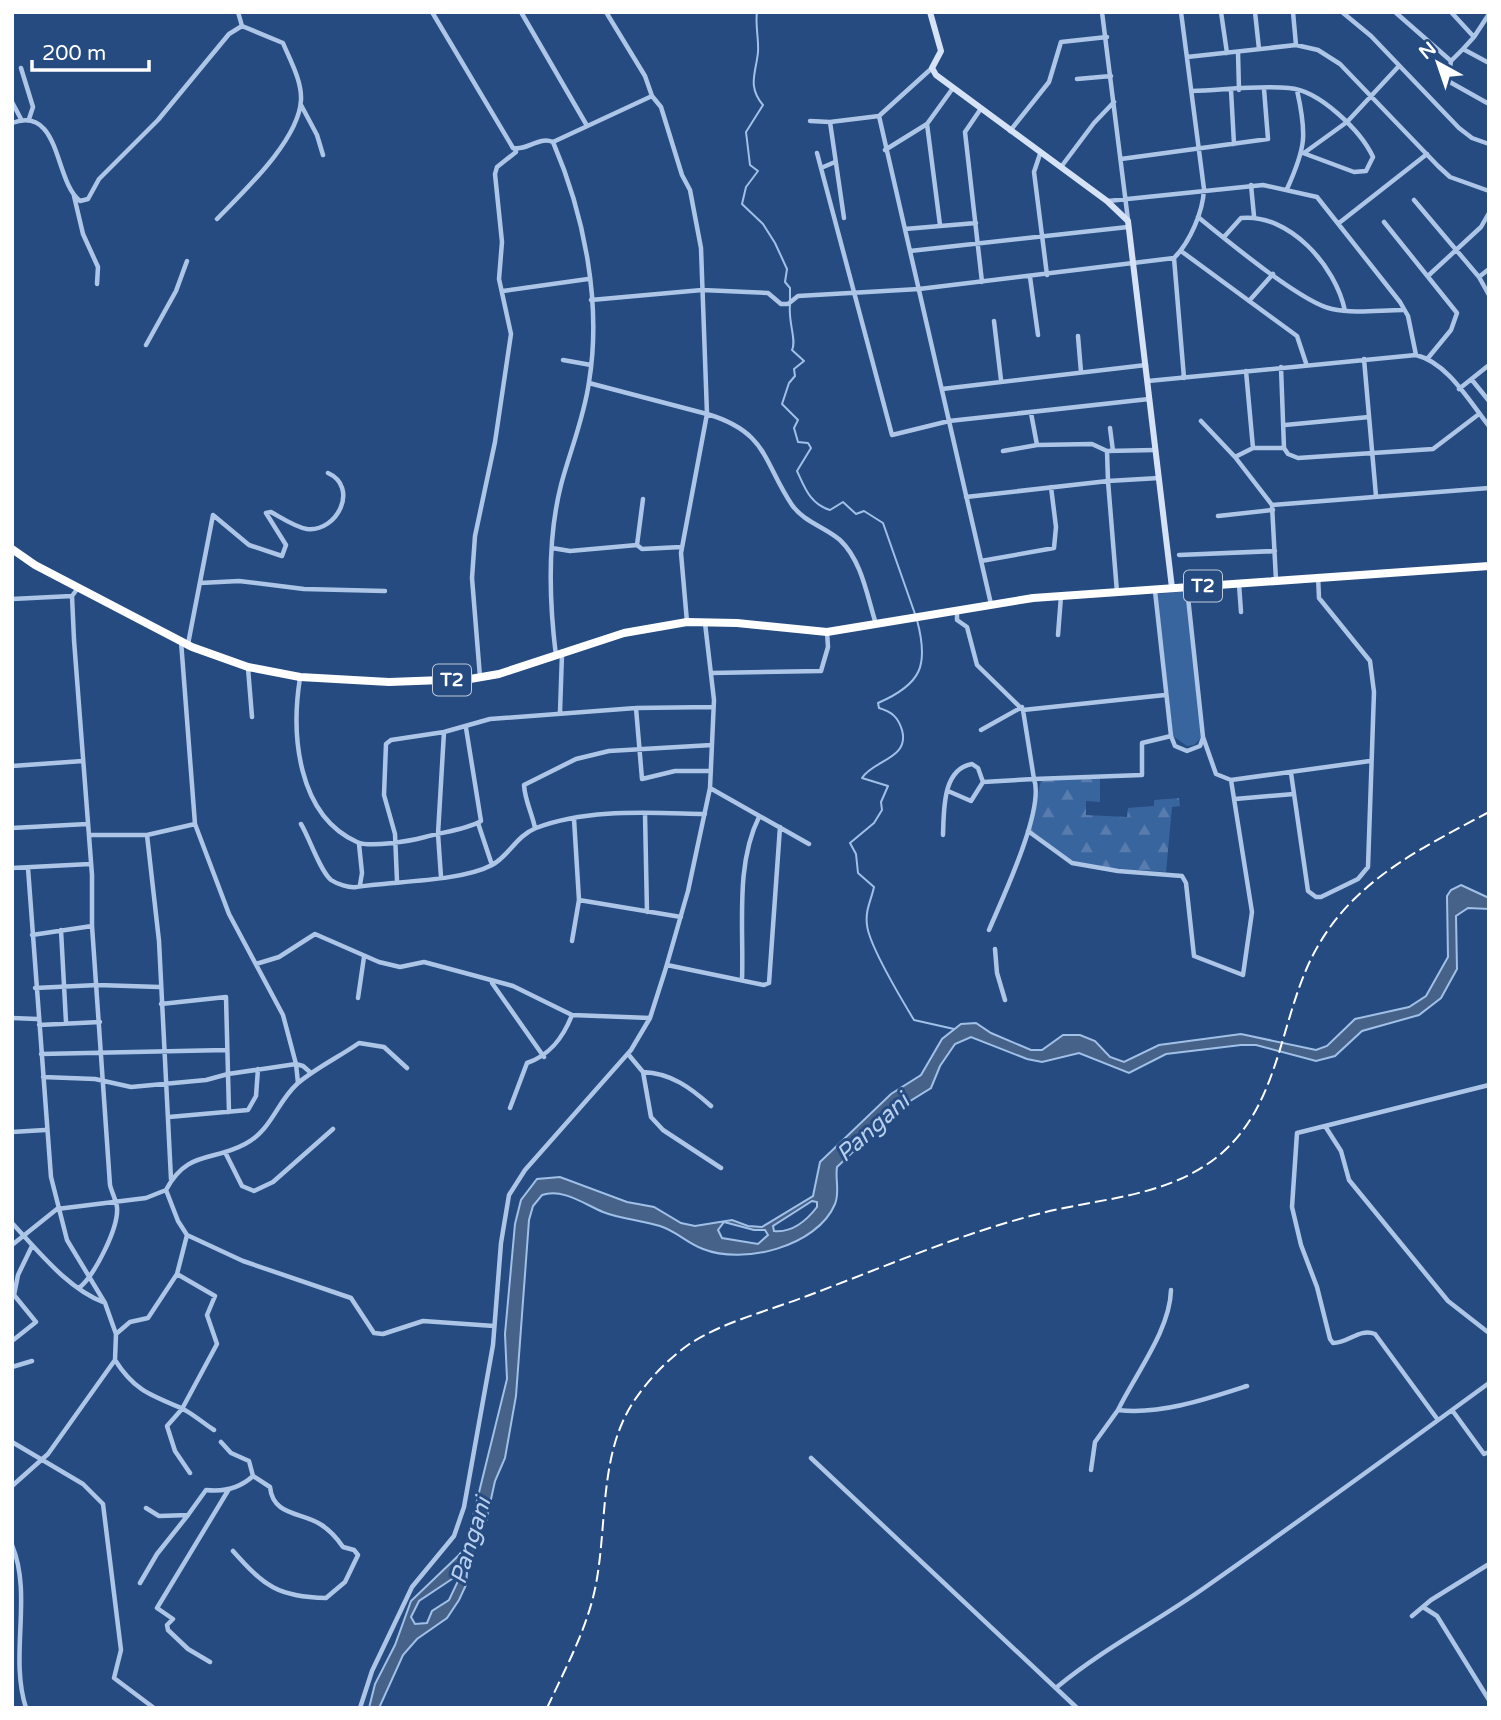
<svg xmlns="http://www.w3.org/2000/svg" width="1501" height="1720" font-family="'Varela Round',sans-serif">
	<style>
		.forest { fill: url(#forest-firs) }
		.park { fill: #39659f }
		.water { fill: #466289; stroke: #a1c0e7; stroke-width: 2; fill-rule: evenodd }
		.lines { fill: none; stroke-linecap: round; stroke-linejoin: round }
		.stream { stroke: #a1c0e7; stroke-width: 2 }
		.street { stroke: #adc6e7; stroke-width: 4.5 }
		.secondary { stroke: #d6e3f6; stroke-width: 6 }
		.highway { stroke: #fff; stroke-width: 8 }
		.rail { stroke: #fff; stroke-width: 2; stroke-dasharray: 12 5; stroke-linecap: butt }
		.labels { text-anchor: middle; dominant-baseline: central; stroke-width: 6; stroke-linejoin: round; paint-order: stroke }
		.shield { fill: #254b81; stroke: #bec9d9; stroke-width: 2 }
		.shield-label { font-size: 19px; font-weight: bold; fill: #fff }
		.water-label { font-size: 23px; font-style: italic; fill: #b8d0ee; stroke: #254b81 }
	</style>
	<defs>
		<pattern id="forest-firs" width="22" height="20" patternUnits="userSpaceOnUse" patternTransform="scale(1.75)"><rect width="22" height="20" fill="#39659f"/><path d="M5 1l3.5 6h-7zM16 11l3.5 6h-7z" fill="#577cad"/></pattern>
	</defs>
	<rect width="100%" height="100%" fill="#254b81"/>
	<!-- forest -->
	<path class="forest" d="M1100 778V802L1086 801V815L1127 817 1128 808 1154 806V800L1179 798 1180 806 1172 807 1166 872 1118 869 1072 861 1030 830 1041 780Z"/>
	<!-- park -->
	<path class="park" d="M1186 591 1202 737 1194 745 1187 746 1173 736 1157 594Z"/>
	<!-- water -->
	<path class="water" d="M1461 885 1489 898V909L1468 908 1456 916 1457 969 1441 998 1419 1015 1362 1031 1335 1056 1316 1061 1256 1045H1241L1166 1054 1129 1073 1079 1053 1042 1062 1027 1059 971 1037 955 1044 940 1066 931 1088 899 1108 837 1167C835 1179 840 1192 835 1204 817 1247 743 1265 703 1249 687 1243 676 1231 660 1226 641 1220 621 1219 603 1212 584 1204 563 1188 542 1195L533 1206 529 1220 516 1396 505 1458 495 1481 486 1522 468 1561 466 1585 459 1600 447 1618 417 1639 403 1655 379 1708H369L375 1684 395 1645 411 1601 459 1555 466 1545 507 1379 505 1334 515 1224 521 1200 537 1179 560 1177 627 1202 654 1207 681 1223 695 1226 732 1220 748 1226 762 1227 813 1196 820 1162 891 1094 921 1075 942 1039 961 1024 976 1023 991 1033 1031 1050H1042L1063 1035H1080L1095 1041 1110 1057 1124 1062 1159 1045 1241 1034 1316 1050 1327 1046 1355 1019 1409 1007 1426 996 1448 957 1447 896 1451 890ZM812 1201 817 1202V1207C807 1220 792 1233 774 1231L773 1226ZM724 1222 754 1230H765L768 1235 758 1244 722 1238 718 1230ZM458 1575 459 1579 449 1600 432 1611 427 1623 415 1624 411 1617 419 1601Z"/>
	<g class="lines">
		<!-- stream -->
		<path class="stream" d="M757 12C755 25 759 39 758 52 756 73 747 86 763 105L746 132 750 165 758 171 746 187 742 204 763 224 775 243 787 269 785 282 790 288V300
			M790 305C788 322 797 341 792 350L804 361 794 369 795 376 789 383 782 404 798 420 794 428 798 442 808 443 811 448 797 471C805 488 810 504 830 510L843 502 856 514 864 511 883 523 915 614
			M917 620C929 665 922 684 878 703L879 708C892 712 898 717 902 730 910 759 873 760 862 778L888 786 881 802 882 810 874 823 850 843 856 854 858 873 874 887C871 901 865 910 867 925 869 946 902 1000 914 1020L954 1029"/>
		<!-- street -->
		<path class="street" d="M432 12 513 148C528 151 538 136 553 142 584 214 602 303 589 382 584 418 570 451 561 485 547 540 549 600 556 656
			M521 12 586 124
			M1102 12 1128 220
			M1221 12 1227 53
			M1255 12 1259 49
			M1293 12 1296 45
			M1342 12 1371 36 1459 128 1472 138 1489 144
			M1395 12 1451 61 1463 49 1489 63
			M1451 12 1474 37 1463 49
			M1474 37 1489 14
			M1238 52 1239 90
			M1187 57 1296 45 1318 50 1340 64 1438 166 1450 177 1489 191
			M1451 61 1448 81 1489 104
			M21 68 33 107 29 119
			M1077 79 1111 76
			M1231 90 1234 144
			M1192 91C1223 90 1258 85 1289 88 1319 90 1361 131 1373 157L1366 171 1354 172 1303 153
			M12 102 21 119
			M301 105 317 135 323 155
			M980 110 965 132 982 282
			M879 116 991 604
			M810 121 830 122 879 116 932 68
			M830 122 844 218
			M12 123C61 105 54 181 80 201L88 199 99 179 158 120 229 34 242 26 238 12
			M927 124 940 225
			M1010 131 1049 82 1061 42 1107 37
			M553 142 652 96
			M885 150 927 124 953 88
			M817 153 892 435 949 421 1149 399
			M1304 153 1347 122 1398 67
			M1040 154 1034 172 1047 275
			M1121 159 1268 139 1264 89
			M1061 167 1094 123 1114 102
			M821 168 835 162
			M1251 185 1254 216
			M1287 189C1306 147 1307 135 1297 90
			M74 196 83 234 98 267 97 284
			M1414 200 1479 277 1489 269
			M1108 201 1263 185 1317 197 1400 302 1408 316 1416 355
			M1198 217C1225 239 1302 303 1332 309 1355 314 1380 310 1403 310
			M217 219C244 191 299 140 301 100 302 81 290 60 283 43L242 26
			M1384 222 1457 313 1451 330 1428 358
			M1339 223 1427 154
			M905 229 976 223
			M1224 237 1241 218C1289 213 1336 266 1345 311
			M910 251 1128 227
			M1181 251 1297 336 1306 363
			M1174 258 1184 378
			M1429 275 1481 227 1489 213
			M1030 277 1038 335
			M1479 277 1489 295
			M503 291 588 279
			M591 300 702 290 768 293 781 304H788L798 296 919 289 1174 258C1190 242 1203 212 1204 189L1181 12
			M1249 301 1273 274
			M994 321 1001 380
			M1078 336 1081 372
			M146 345 176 291 187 261
			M1364 359 1376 496
			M563 360 591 365
			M1281 367 1284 448
			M1246 371 1253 448
			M1472 380 1489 401
			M1148 381 1416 355C1448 363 1469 401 1489 426
			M589 383 707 414 701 248 690 190 682 175 661 107 652 96 645 76 606 12
			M942 389 1146 365
			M1459 389 1489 365
			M1031 413 1037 445 1092 444 1107 451 1155 450
			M1201 421 1235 457 1272 505 1276 580
			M1285 425 1369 417
			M1110 428 1113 451
			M1003 451 1037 445
			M1107 451 1108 481 1159 478
			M1235 457 1253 448H1284L1288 454 1298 458 1433 449 1479 414
			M966 497 1108 481 1117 592
			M1272 505 1489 488
			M1218 516 1273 510
			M637 545 643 499
			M552 548 570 551 637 545 642 549 681 547
			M1179 555 1275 551
			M981 561 1054 548 1056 527 1051 487
			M200 583 239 581 304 589 385 591
			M1239 584 1241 612
			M78 588 72 596 74 640 92 875V926L110 1185C112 1193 116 1200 117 1207 119 1228 94 1276 79 1288
			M1187 588 1203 737 1216 774 1231 780 1370 761
			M1155 591 1171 736 1175 746 1187 751 1200 746 1203 738
			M12 599 72 596
			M957 611V620L967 627 977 665 1023 710 1034 779 1142 775V743L1171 736
			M687 622 681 553 707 414C768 432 763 462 792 505 804 522 825 527 840 540 862 561 867 596 876 624
			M1058 635 1061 596
			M181 641 195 824 229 914 283 1015 296 1064 298 1083
			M188 644 213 515 249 545 282 556 286 545 266 513 271 512C282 518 295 527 307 529 338 532 359 487 328 473
			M248 668 252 717
			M711 673 821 671 828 647 827 632
			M480 677 472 578 475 536 495 442 511 334 499 279 502 242 495 174 497 167 516 152 514 148
			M300 678C291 734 297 815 357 842 370 848 410 841 425 837 442 832 466 830 481 821L466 728
			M636 708 642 779 675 771H711
			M1023 710 1165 695
			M560 712 562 654
			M981 730 1022 707
			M12 766 83 761
			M1291 773 1308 891 1316 897H1321L1358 879 1368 867 1374 692 1370 661 1319 598 1318 576
			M983 782 1034 779C1045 809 1002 899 989 930
			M710 788 809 844
			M1235 799 1294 794
			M645 813 647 912
			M478 823 492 865
			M301 824C309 837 320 871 331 880 337 884 349 888 356 887 392 881 460 882 492 865 509 856 516 836 536 828 588 808 650 813 705 814
			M12 828 87 824
			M535 828C532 813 525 801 524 785L576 759 609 751 712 745
			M1028 831 1072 863 1118 871 1182 876 1186 883 1194 956 1243 975 1252 912 1231 780
			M89 835H147L195 824
			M147 835 159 941 171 1179
			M943 835C944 811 942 769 972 764L978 768 983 782 971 801 948 791
			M359 844 362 873 360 885
			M12 868 90 864
			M28 868 51 1177 67 1240 105 1303
			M441 877 438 834 444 732
			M397 881 395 834 384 795 386 744 391 740 444 732 490 719 636 708 713 707
			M579 900 681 917
			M61 930 66 1022
			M32 935 92 926
			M572 941 579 900 574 819
			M995 949 997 973 1005 1000
			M256 964 279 957 315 934 379 962 400 967 424 962 513 986 572 1015 650 1018
			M667 965 764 985 769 983 780 827
			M742 980C744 928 735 865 759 817
			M492 983 544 1057
			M35 988 98 985 159 987
			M358 998 364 957
			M161 1004 226 997 229 1112
			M12 1018 37 1019
			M39 1025 100 1022
			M41 1054 226 1050
			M628 1054 643 1072 651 1117 663 1130 721 1168
			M643 1072C671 1073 691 1088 711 1106
			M43 1077 95 1079 131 1087 206 1080 228 1074 296 1064 303 1066 311 1073
			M510 1108 527 1063C550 1055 563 1038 572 1015
			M169 1117 248 1110 256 1096 258 1069
			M1325 1126 1341 1151 1349 1180 1448 1301 1489 1333
			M12 1132 45 1130
			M225 1152 242 1186 254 1191 273 1182 333 1129
			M166 1190 178 1221 187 1235 243 1261 351 1298 374 1333 383 1334 423 1321 494 1326
			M12 1223C39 1252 68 1289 105 1303L116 1334 115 1360 48 1454 12 1486
			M12 1245 57 1209 146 1198 166 1190C187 1150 212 1162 245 1144 271 1131 277 1102 297 1084 314 1069 339 1057 359 1043L384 1047 407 1068
			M177 1274 215 1296 207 1315 217 1344 182 1409 167 1426 175 1451 190 1473
			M116 1334 130 1322 148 1318 177 1274 187 1235
			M12 1341 36 1322 14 1295 18 1275 32 1246
			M115 1360C134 1390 150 1395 181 1408 192 1413 203 1423 214 1430
			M12 1367 32 1361
			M1118 1410C1136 1373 1170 1330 1171 1290
			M1452 1410 1484 1454 1489 1452
			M1438 1420 1375 1334C1359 1328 1349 1343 1333 1343L1330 1339 1317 1287 1301 1245 1292 1207 1297 1133 1489 1085
			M12 1442 83 1484 103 1504 121 1650 114 1678 154 1708
			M221 1442 231 1453 249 1461 253 1476
			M811 1458 1077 1708
			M1091 1470 1095 1442 1118 1410C1160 1415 1207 1399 1247 1386
			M146 1508 159 1516 188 1515 206 1490C224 1492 240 1488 253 1476L270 1487C273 1516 301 1512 320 1524 330 1530 337 1538 343 1547L354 1550 358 1555 345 1582 326 1598C278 1597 264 1586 233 1551
			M12 1545C33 1596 9 1655 26 1708
			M140 1583 157 1554 188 1515
			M1423 1607 1437 1616 1489 1700
			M1412 1616 1431 1600 1489 1564
			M210 1662 188 1649 168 1630 167 1625 173 1619 157 1608 229 1489
			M1057 1687C1104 1648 1158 1621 1207 1586 1302 1519 1396 1451 1489 1383
			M360 1708 372 1671 412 1587 454 1536 464 1507 493 1345 501 1243 509 1195 525 1170 631 1050 650 1018 665 971 688 891 710 788 714 700 705 623"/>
		<!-- secondary -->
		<path class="secondary" d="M930 12 941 51 932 68 936 75 1107 201 1128 221 1172 588"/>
		<!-- highway -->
		<path class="highway" d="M12 549 35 565 192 647 248 667 300 677 389 682 470 679 499 674 624 633 687 622 737 623 827 632 1033 598 1489 566"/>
		<!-- rail -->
		<path class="rail" d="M547 1708C565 1669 586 1631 595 1589 608 1527 598 1455 634 1401 648 1380 667 1360 688 1345 722 1322 768 1311 807 1296 884 1267 962 1233 1042 1213 1105 1197 1172 1197 1223 1152 1279 1102 1280 1023 1311 959 1348 883 1418 850 1489 812"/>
	</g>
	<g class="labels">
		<!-- shield labels -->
		<g class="shield">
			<rect x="1184" y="570.5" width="38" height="31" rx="5"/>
			<rect x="433" y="664.5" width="38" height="31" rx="5"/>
		</g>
		<g class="shield-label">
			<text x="1203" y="586">T2</text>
			<text x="452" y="680">T2</text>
		</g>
		<!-- water labels -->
		<g class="water-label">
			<text transform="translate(873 1128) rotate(-42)">Pangani</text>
			<text transform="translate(471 1541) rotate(-73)">Pangani</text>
		</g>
	</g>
	<!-- border -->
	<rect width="1501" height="1720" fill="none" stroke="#ffffff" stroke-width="28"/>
	<!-- north arrow -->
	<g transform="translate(1438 63) rotate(320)" stroke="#254b81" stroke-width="5" paint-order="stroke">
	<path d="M0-5L12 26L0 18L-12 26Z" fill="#ffffff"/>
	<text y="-10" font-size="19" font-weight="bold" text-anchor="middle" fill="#ffffff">N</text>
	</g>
	<!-- scale -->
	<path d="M32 60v10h117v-10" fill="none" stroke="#ffffff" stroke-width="3.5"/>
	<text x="42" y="60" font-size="21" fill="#ffffff" stroke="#254b81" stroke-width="5" paint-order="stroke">200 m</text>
</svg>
